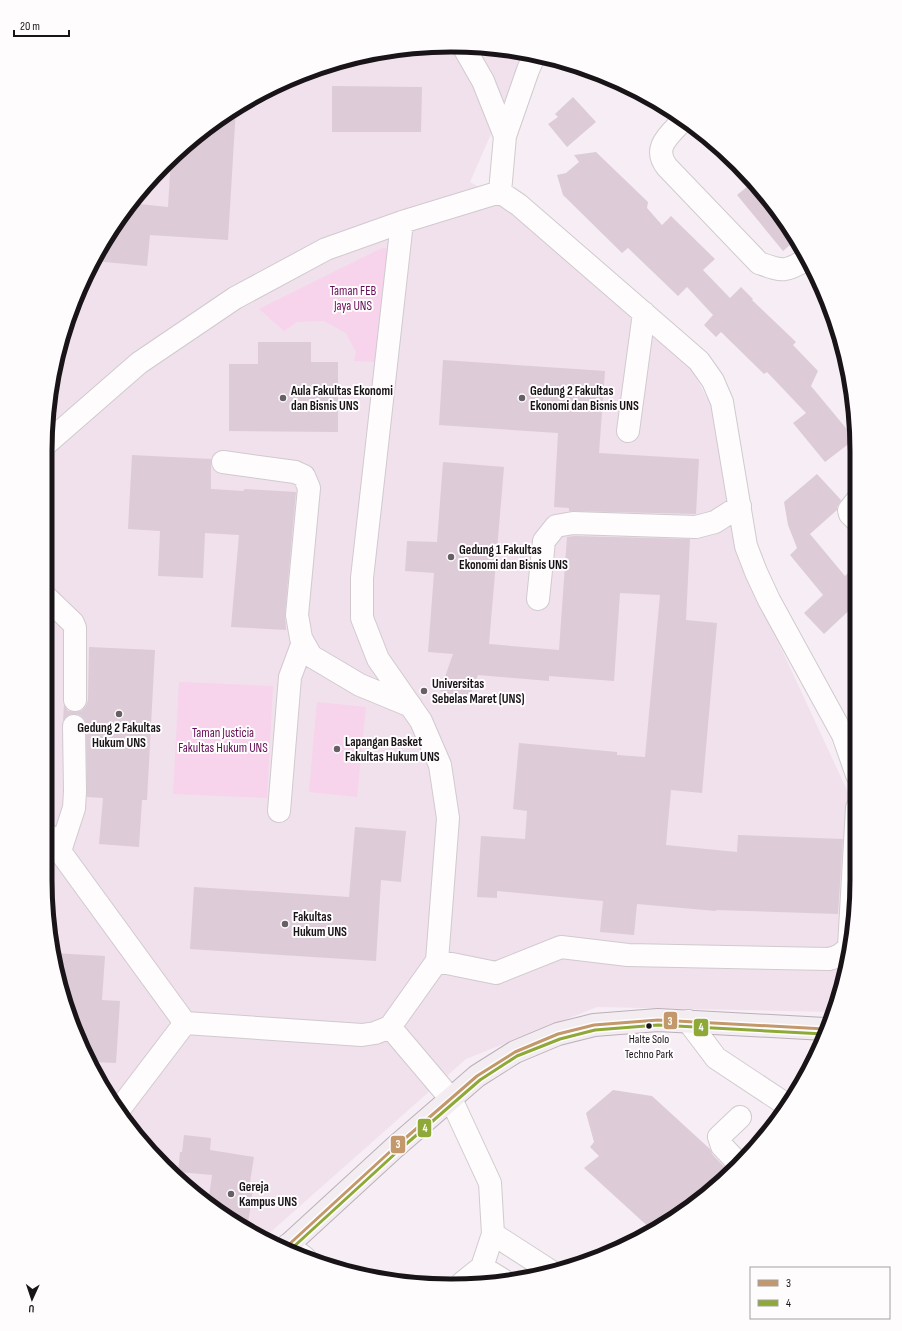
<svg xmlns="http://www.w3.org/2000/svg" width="902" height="1331" font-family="'Sofia Sans Condensed',sans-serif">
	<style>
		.built { fill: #f1e1ec }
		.green { fill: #f7d3ec }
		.building { fill: #ddcbd8 }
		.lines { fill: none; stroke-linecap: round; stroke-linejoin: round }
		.minor-casing { stroke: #d0cace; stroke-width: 24 }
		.major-casing { stroke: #bcafb9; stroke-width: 24 }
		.minor { stroke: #fefcfd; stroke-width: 22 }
		.major { stroke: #f3edf1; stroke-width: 22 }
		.bus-1-casing { stroke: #fffcfe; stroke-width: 6 }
		.bus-2-casing { stroke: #fffcfe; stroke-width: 6 }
		.bus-1 { stroke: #c3986a; stroke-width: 3 }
		.bus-2 { stroke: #8ea938; stroke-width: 3 }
		.poi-dot { fill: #666065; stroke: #fffcfe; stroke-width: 1.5 }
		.bus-dot { fill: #191418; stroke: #fffcfe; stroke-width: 1.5 }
		.labels { text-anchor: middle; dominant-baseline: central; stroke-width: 4; stroke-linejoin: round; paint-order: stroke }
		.bus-label { font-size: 12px; fill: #191418; stroke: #fffcfe }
		.park-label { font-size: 13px; fill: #650c55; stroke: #fffcfe }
		.poi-label { font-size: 13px; font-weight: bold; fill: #191418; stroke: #fffcfe; text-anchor: start }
		.rim { fill: none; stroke: #191418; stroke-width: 5 }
		.line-badge { stroke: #fffcfe; stroke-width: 1.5 }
		.badge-label { font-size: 11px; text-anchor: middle; font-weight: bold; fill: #fff }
	</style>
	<rect width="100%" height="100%" fill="#f6eef4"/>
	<!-- built -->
	<path class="built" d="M451 45 527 52 470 182 519 210 690 367 723 427 750 581 852 801 849 959 831 1012 597 1007 466 1059 265 1237 204 1202 146 1148 114 1106 66 1010 49 933 45 451 53 372 87 271 129 204 164 164 225 114 295 76 372 53Z"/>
	<!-- green -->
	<path class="green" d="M384 248 388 249 390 253 381 362 354 361 356 352 346 333 324 321 297 322 284 331 259 309 380 249Z
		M179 682 273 686 267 798 173 794Z
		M317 702 366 707 357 797 309 792Z"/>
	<!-- building -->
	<path class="building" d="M332 86 422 87 421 132H332Z
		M573 97 596 122 567 147 548 124 558 117 555 114Z
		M236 108 228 240 150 235 147 266 94 261 130 203 168 207 171 158 225 114Z
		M596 152 648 202 647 208 662 225 671 216 715 259 703 270 730 298 741 287 753 299 752 300 796 342 793 345 818 371 811 386 855 439 825 462 793 423 806 413 767 372 764 374 721 332 716 337 704 325 713 315 687 287 678 296 628 248 622 253 563 195 557 175 566 173 579 162 574 155Z
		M753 182 788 225 796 240 783 251 737 195Z
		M258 342H311V362H338V432L229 431V364H258Z
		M443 360 605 371 599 453 699 459 696 514 569 511V508L554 507 558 433 439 425Z
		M132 455 211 459V489L243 491 245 489 296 492 285 614 286 630 231 627 239 535 205 533 203 578 158 576 160 531 128 529Z
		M443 462 504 467 489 644 559 650 567 537 574 536 690 539 686 620 717 623 702 793 671 790 666 845 737 852 738 835 843 839 838 914 716 910V911L637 904 634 935 600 932 603 901 497 891V898L477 897 481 836 525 839 527 811 513 809 519 743 617 752V755L645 757 660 595 620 593 614 681 549 676V681L478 675 468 701 440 691 453 654 428 652 434 573 405 571 407 541 437 542Z
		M817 474 841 500 837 507V510L810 534 845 576 849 572 857 581V603L824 634 804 613 823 595 790 555 797 548 788 525 784 502Z
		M89 647 155 650 147 800H142L139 847 99 844 103 798 87 797 86 726 85 720 80 715 73 714 67 716 63 721 64 705 68 711 75 712 81 711 86 706 88 700Z
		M355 827 406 831 401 882 381 880 376 961 190 949 194 887 349 897Z
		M53 953 105 956 102 1000 120 1001 116 1063 92 1062 66 1010Z
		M613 1090 652 1096 710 1149 713 1155 730 1173 654 1232 584 1168 599 1156 590 1147 594 1142 586 1113Z
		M184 1135 211 1138 210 1150 254 1157 250 1182 254 1183 248 1223 239 1222 208 1204 212 1175 178 1172 180 1152H182Z"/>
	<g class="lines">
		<defs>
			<path id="minor" d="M463 46 483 81 505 136
				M684 119C671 134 651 147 667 167L759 263C782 271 785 273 807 259
				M500 192 519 205 699 361 713 381 722 402 746 546 756 572 769 600 843 735 857 775
				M628 431 644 313
				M46 444 139 363 235 298 326 249 402 222 500 192 505 136 528 70 535 54
				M223 462 295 472 304 476 309 488 297 615 301 638 311 656 360 685 411 706
				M857 500 849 510 850 514 857 521
				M46 597 73 623 75 628V700
				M538 599 544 541 556 526 573 523 696 527 715 522 740 506
				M279 811 290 677 303 642
				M48 835 185 1023
				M60 851 74 808 75 791 74 726
				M437 961 496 973 561 947 628 955 829 959C838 957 843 954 849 947L857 808
				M688 1021 716 1058 787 1105
				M390 1027 451 1099 490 1183 493 1234 482 1267 462 1283
				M118 1111 185 1023 362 1035 375 1033 390 1027 437 961 448 818 440 765 421 721 378 659 362 618V578L402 222
				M740 1117 719 1137 722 1146 740 1165
				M493 1234 552 1272
				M288 1245 305 1258
				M482 1267 503 1280"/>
			<path id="major" d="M284 1249 394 1148 477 1076 515 1052 558 1034 594 1025 658 1020 825 1029"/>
		</defs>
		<!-- minor casing -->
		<use href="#minor" class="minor-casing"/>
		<!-- major casing -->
		<use href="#major" class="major-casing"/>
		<!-- minor -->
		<use href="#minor" class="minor"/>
		<!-- major -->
		<use href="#major" class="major"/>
		<defs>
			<path id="bus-1" d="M284 1249 394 1148 477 1076 515 1052 558 1034 594 1025 658 1020 825 1029"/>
			<path id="bus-2" d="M289 1251 397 1152 480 1080 517 1056 560 1039 595 1030 658 1025 824 1034"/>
		</defs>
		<!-- bus-1 casing -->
		<use href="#bus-1" class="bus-1-casing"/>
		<!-- bus-2 casing -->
		<use href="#bus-2" class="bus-2-casing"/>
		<!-- bus-1 -->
		<use href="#bus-1" class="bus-1"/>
		<!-- bus-2 -->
		<use href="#bus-2" class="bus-2"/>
	</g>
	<!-- markers -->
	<g class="poi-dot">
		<circle cx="283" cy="398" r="4"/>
		<circle cx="522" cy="398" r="4"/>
		<circle cx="451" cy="557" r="4"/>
		<circle cx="424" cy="691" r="4"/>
		<circle cx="119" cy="714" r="4"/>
		<circle cx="337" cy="749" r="4"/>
		<circle cx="285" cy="924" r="4"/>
		<circle cx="231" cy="1194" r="4"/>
	</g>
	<circle class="bus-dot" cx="649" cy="1026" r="3.5"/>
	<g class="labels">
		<!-- bus labels -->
		<g class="bus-label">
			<text x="649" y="1039">Halte Solo<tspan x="649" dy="15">Techno Park</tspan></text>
		</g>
		<!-- park labels -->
		<g class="park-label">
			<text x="353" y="291">Taman FEB<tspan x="353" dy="15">Jaya UNS</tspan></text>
			<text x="223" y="733">Taman Justicia<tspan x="223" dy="15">Fakultas Hukum UNS</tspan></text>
		</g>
		<!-- poi labels -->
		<g class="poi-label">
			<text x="291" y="391">Aula Fakultas Ekonomi<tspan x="291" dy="15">dan Bisnis UNS</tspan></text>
			<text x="530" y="391">Gedung 2 Fakultas<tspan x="530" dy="15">Ekonomi dan Bisnis UNS</tspan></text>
			<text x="459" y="550">Gedung 1 Fakultas<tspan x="459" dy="15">Ekonomi dan Bisnis UNS</tspan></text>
			<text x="432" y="684">Universitas<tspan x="432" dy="15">Sebelas Maret (UNS)</tspan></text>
			<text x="119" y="728" text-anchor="middle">Gedung 2 Fakultas<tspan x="119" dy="15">Hukum UNS</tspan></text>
			<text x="345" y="742">Lapangan Basket<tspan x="345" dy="15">Fakultas Hukum UNS</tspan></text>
			<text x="293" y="917">Fakultas<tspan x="293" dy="15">Hukum UNS</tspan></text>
			<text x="239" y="1187">Gereja<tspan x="239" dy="15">Kampus UNS</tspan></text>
		</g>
	</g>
	<!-- crop -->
	<path d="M0 0H902V1331H0ZM451 52H451A399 399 0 0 1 850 451V880A399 399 0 0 1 451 1279H451A399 399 0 0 1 52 880V451A399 399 0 0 1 451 52Z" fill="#fffcfe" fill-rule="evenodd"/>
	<path class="rim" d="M451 52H451A399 399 0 0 1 850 451V880A399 399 0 0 1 451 1279H451A399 399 0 0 1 52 880V451A399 399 0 0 1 451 52Z"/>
	<g class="line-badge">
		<rect x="663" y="1011" width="15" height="19" rx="4" fill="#c3986a"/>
		<rect x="693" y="1018" width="16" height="19" rx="4" fill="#8ea938"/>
		<rect x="417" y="1118" width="15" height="20" rx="4" fill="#8ea938"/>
		<rect x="390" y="1135" width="16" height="19" rx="4" fill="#c3986a"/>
	</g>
	<g class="badge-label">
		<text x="670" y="1025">3</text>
		<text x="701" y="1031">4</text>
		<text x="425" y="1132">4</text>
		<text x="398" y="1148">3</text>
	</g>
	<!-- legend -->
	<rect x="750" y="1267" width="140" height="52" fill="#fffcfe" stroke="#a39fa2"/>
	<rect x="758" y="1280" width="20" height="6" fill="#c3986a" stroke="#a39fa2"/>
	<text x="786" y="1287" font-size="12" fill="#191418">3</text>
	<rect x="758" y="1300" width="20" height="6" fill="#8ea938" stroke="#a39fa2"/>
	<text x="786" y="1307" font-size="12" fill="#191418">4</text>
	<!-- north arrow -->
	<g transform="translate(32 1299) rotate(183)" stroke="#fffcfe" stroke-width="3" paint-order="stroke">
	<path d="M0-3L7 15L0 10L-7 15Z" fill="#191418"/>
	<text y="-6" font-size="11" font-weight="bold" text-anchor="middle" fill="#191418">U</text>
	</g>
	<!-- scale -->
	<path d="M14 30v6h55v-6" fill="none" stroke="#191418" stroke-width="2"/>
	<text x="20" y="30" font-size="12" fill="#191418" stroke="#fffcfe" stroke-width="3" paint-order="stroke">20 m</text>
</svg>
